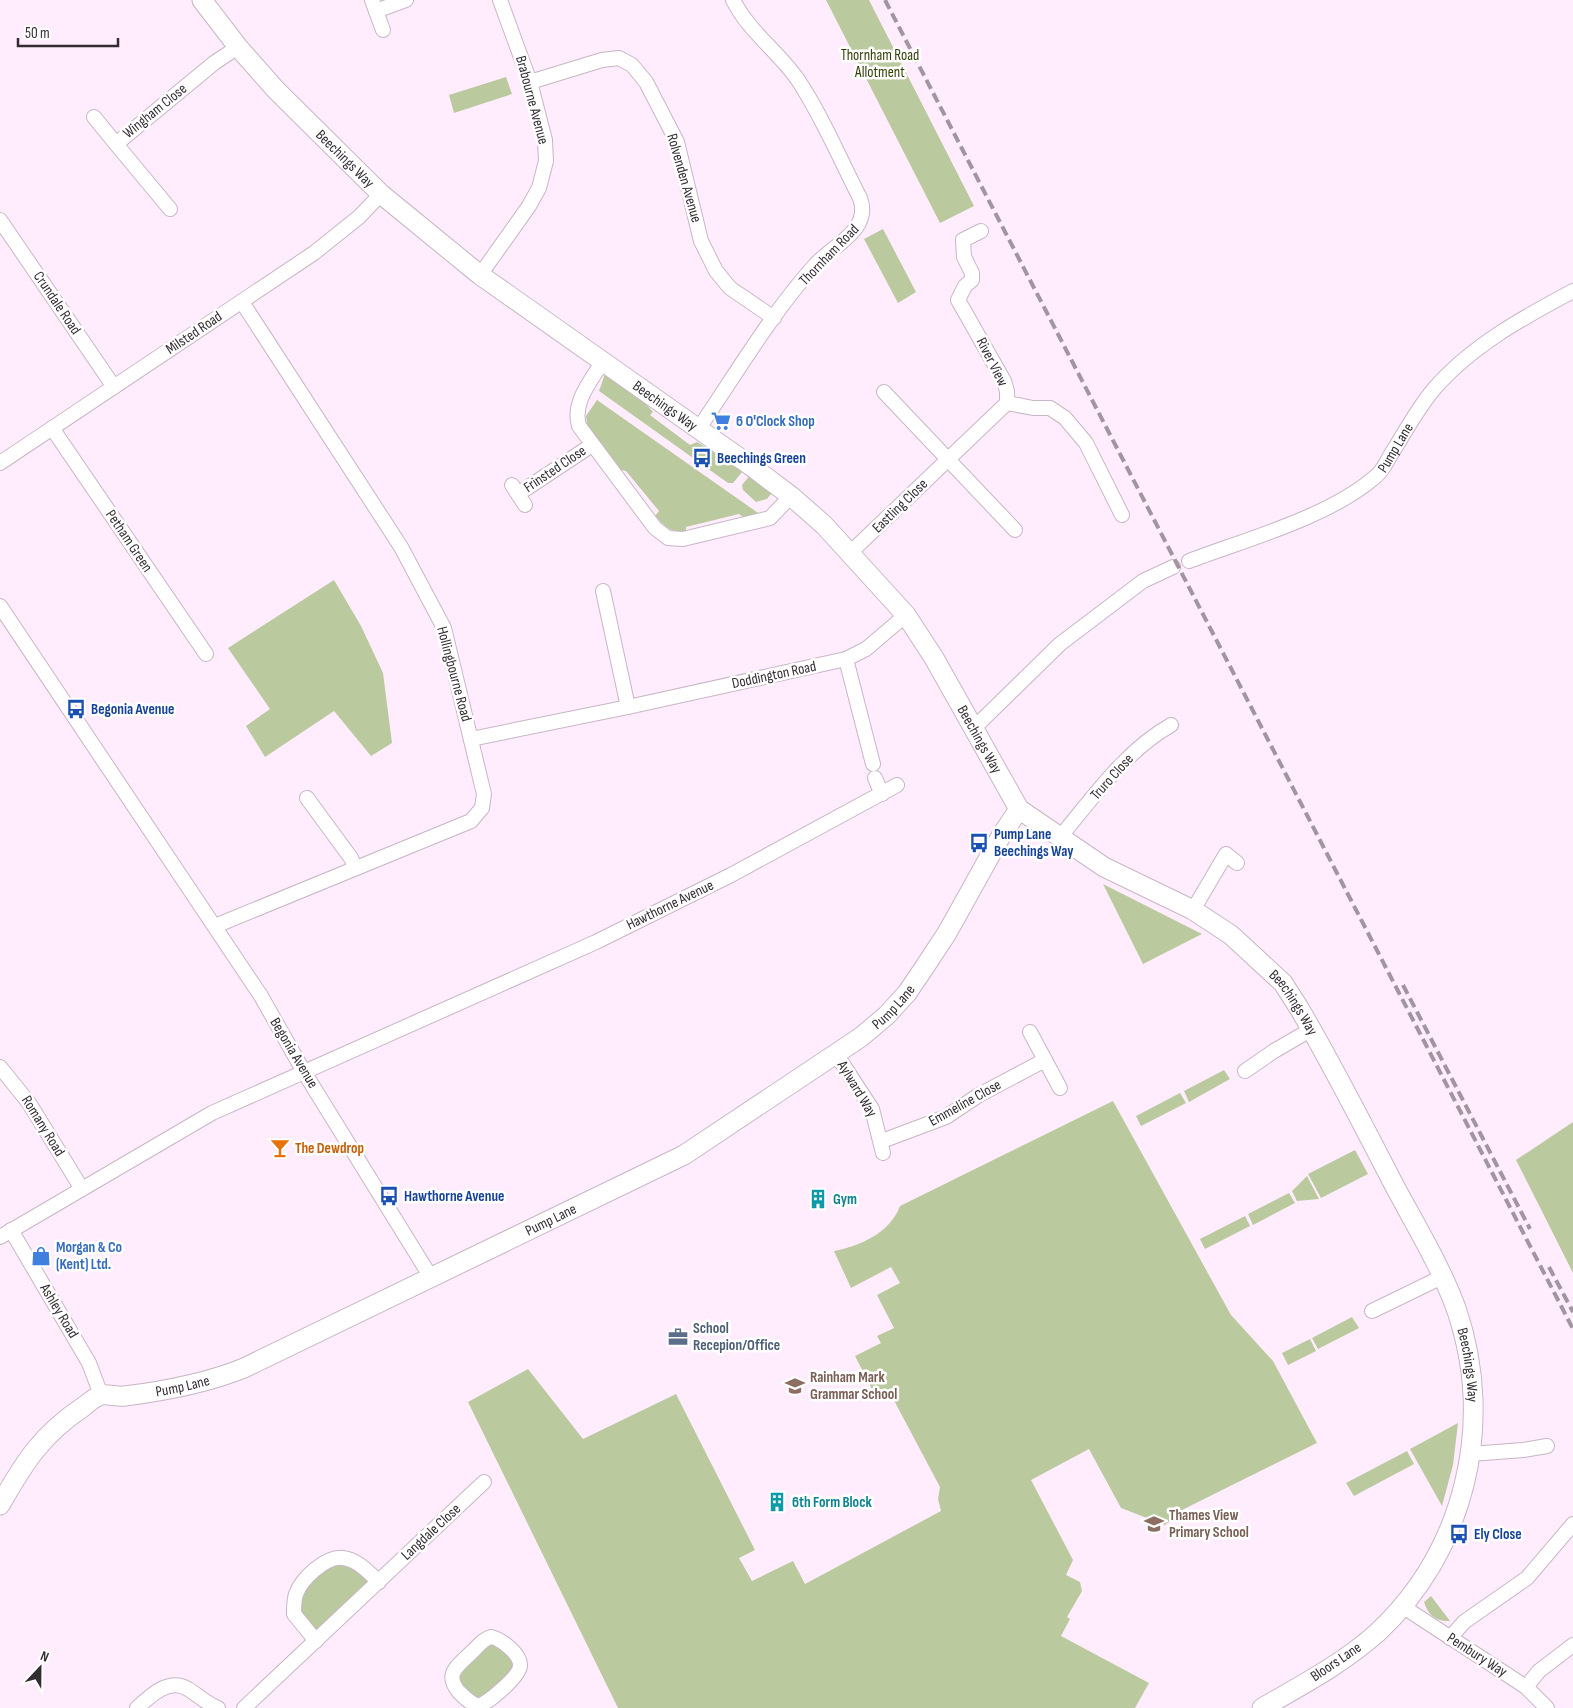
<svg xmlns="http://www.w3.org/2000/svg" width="1573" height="1708" font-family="'Sofia Sans Condensed',sans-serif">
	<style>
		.green { fill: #bac99e }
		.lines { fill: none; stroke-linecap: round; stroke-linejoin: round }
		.street-casing { stroke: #c7b6c5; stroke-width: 16 }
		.secondary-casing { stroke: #c7b6c5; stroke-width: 21 }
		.street { stroke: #fff; stroke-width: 14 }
		.secondary { stroke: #fff; stroke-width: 19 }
		.rail { stroke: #a295a1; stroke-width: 4; stroke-dasharray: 10 5; stroke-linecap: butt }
		.labels { text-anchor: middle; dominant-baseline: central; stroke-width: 5; stroke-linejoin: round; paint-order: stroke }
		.park-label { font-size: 15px; fill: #303e07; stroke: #fff }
		.street-label { font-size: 15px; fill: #332d33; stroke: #fff }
		.shop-label { font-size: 15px; font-weight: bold; fill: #366cbe; stroke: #fff; text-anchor: start }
		.transit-label { font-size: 15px; font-weight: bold; fill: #164399; stroke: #fff; text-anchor: start }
		.food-label { font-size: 15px; font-weight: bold; fill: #c56008; stroke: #fff; text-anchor: start }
		.culture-label { font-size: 15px; font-weight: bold; fill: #0d838f; stroke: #fff; text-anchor: start }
		.service-label { font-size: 15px; font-weight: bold; fill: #4e5e75; stroke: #fff; text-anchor: start }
		.education-label { font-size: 15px; font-weight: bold; fill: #785e54; stroke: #fff; text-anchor: start }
	</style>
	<rect width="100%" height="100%" fill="#ffedfd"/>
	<!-- green -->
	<path class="green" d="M826 0H869L974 206 940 223Z
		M506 77 512 94 454 113 449 95Z
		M883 229 916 292 898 303 864 239Z
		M606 371 637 394 653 412 650 415 690 445 697 442 743 471 733 483H728L599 391Z
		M597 400 761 515 746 519 739 514 686 527V532C672 533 665 527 655 516L659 511 626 471 618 469 587 425 586 416Z
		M751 474 770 491 771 494 767 499 756 502 743 490 742 485Z
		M334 580 361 626 383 673 392 743 371 756 334 711 265 757 246 726 270 709 228 648Z
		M1103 884 1202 934 1143 964Z
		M1224 1070 1230 1079 1189 1102 1184 1091Z
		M1180 1093 1186 1103 1141 1126 1136 1116Z
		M1113 1101 1231 1315 1273 1361 1317 1443 1184 1509 1165 1525 1121 1508 1089 1449 1031 1480 1073 1560 1066 1575 1080 1582 1082 1591 1067 1617 1070 1619 1061 1636 1149 1683 1135 1708H618L468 1402 528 1369 583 1439 676 1394 755 1550 739 1558 752 1581 793 1561 805 1584 941 1511 938 1499 940 1487 889 1391 876 1397 855 1356 881 1343 877 1336 894 1328 877 1295 900 1283 891 1267 851 1288 834 1251C860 1246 890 1233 900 1206Z
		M1573 1122V1273L1516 1160Z
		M1355 1150 1368 1174 1321 1198 1308 1174Z
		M1307 1176 1319 1199 1297 1201 1292 1191Z
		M1289 1193 1295 1203 1253 1225 1248 1214Z
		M1245 1216 1250 1226 1205 1249 1200 1239Z
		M1352 1317 1359 1328 1318 1349 1312 1338Z
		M1310 1339 1316 1351 1288 1365 1282 1353Z
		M1458 1423 1453 1465 1442 1506 1410 1449Z
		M1407 1451 1414 1464 1354 1496 1346 1483Z
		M344 1558 379 1582 316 1641 294 1614 307 1578Z
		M1431 1596 1450 1621C1436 1622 1428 1615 1424 1602Z
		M490 1641 513 1657 516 1666 484 1700C471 1697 463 1687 456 1676Z"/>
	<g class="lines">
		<defs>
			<g id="street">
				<path d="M372 0 376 11 406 0"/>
				<path d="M376 11 383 30"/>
				<path d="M530 82 602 60 619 58 632 65 646 82 677 142 701 241 716 271 730 288 774 318"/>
				<path d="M94 117 116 144"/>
				<path d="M170 209 116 144 214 63 238 47"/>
				<path d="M0 220 114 387"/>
				<path d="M981 231 963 240 964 257 972 273V280L965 286 958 300 1004 381 1007 391V403"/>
				<path d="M480 275 529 206 539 188 546 161 545 140 530 82 500 0"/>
				<path d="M603 361C591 381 572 402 579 426L655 528 668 538 683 539 770 518 791 496"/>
				<path d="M884 392 1015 530"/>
				<path d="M1007 403 1033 408H1050L1065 418 1086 443 1122 515"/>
				<path d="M52 428 206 654"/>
				<path d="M699 428C736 374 771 314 815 265 833 245 872 230 860 198 840 159 822 116 798 80 778 51 749 32 733 0"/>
				<path d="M0 463 314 253 359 217 381 194"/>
				<path d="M512 485 525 505"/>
				<path d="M518 494 592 445"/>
				<path d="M851 552 1007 403"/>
				<path id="s1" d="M1189 561C1247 539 1329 517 1375 477 1382 472 1386 463 1390 456 1404 434 1417 409 1434 389 1471 346 1524 317 1573 291"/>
				<path d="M603 591 628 707"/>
				<path d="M0 606 261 996 304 1072 432 1279"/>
				<path d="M846 659 873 764"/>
				<path d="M973 729 1060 644 1143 581 1173 567"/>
				<path d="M471 739 628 707 846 659 866 649 906 615"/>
				<path d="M875 778 882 794"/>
				<path d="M307 798 351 858 355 867"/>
				<path d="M1060 837C1093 798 1125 751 1171 725"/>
				<path d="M1193 910 1226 854 1237 863"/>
				<path d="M215 926 471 821 482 808 484 794 444 628 401 547 242 302"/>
				<path d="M836 1054 872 1109 883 1153"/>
				<path d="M1045 1060 1060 1088"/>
				<path d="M0 1067 29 1103 82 1189"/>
				<path d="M1245 1071 1274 1051 1312 1029"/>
				<path d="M882 1141 946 1117 979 1095 1045 1060 1030 1032"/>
				<path d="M11 1230 89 1363 101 1395"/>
				<path d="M0 1237 212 1113 596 942 731 875 897 785"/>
				<path d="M1372 1311 1442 1277"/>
				<path d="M1471 1454 1523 1450 1547 1446"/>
				<path d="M1402 1606 1526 1687 1547 1708"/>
				<path d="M1450 1638 1464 1622 1527 1578 1573 1524"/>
				<path d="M316 1641 294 1614C294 1608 294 1600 296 1594 302 1578 326 1556 343 1558 358 1560 368 1572 379 1582"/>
				<path d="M1526 1687 1539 1671 1573 1645"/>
				<path d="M137 1708C150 1696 169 1677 188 1689 198 1695 207 1704 218 1708"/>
				<path d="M244 1708 484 1482"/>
				<path d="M478 1708V1706C470 1703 465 1698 459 1692 443 1673 459 1665 473 1651 478 1646 483 1639 491 1637 501 1639 521 1654 520 1666 519 1677 488 1703 478 1706"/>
			</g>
			<g id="secondary">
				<path id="s2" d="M202 0 238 47 276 90 381 194 480 275 751 466 791 496 824 525 906 615 934 658 1019 809 1104 867 1193 910 1231 935 1283 983 1299 1008C1332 1064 1362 1123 1392 1181 1414 1223 1441 1266 1457 1311 1495 1425 1465 1551 1377 1633 1342 1664 1302 1685 1262 1708"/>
				<path id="s3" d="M0 1505C24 1463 41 1435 83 1407 88 1403 96 1396 102 1395 109 1394 117 1397 125 1396 165 1391 207 1383 244 1368L684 1155 861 1037 887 1015 907 993 922 971 947 933 1001 836 1019 809"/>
			</g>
		</defs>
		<!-- street casing -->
		<use href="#street" class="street-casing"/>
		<!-- secondary casing -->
		<use href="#secondary" class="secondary-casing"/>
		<!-- street -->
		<use href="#street" class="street"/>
		<!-- secondary -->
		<use href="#secondary" class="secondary"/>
		<!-- rail -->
		<path class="rail" d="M885 0 1573 1329
			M1403 985 1530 1229
			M1549 1267 1573 1312"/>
	</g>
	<!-- icons -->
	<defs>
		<symbol id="supermarket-bare" viewBox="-9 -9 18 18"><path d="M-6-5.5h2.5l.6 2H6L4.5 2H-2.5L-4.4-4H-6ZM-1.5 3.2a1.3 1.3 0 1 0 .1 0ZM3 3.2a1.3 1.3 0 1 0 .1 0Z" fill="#3f7fe0" stroke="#fff" stroke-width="2.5" paint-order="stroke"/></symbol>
		<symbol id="bus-bare" viewBox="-9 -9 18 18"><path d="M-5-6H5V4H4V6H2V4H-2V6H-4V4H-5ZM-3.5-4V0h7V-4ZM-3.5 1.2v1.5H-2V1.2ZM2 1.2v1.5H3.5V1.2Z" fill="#1a4fb4" stroke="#fff" stroke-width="2.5" paint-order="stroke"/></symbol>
		<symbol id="bar-bare" viewBox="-9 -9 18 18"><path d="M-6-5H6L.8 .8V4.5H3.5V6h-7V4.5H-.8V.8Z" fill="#e8710a" stroke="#fff" stroke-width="2.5" paint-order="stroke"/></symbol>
		<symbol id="building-bare" viewBox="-9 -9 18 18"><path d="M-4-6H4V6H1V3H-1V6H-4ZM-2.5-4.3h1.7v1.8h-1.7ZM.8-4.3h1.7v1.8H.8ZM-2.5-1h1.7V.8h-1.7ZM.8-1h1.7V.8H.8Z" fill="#0f9aa8" stroke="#fff" stroke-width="2.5" paint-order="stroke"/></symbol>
		<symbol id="shop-bare" viewBox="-9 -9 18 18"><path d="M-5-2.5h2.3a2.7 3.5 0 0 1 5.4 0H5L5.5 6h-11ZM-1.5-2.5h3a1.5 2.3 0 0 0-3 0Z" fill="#3f7fe0" stroke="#fff" stroke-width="2.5" paint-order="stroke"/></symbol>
		<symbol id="office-bare" viewBox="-9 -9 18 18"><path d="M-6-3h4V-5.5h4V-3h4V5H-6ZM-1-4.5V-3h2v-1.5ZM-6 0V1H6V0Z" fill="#5c6f8a" stroke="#fff" stroke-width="2.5" paint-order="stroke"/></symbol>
		<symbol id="school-bare" viewBox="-9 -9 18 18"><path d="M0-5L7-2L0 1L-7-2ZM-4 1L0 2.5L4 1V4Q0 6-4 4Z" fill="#8d6e63" stroke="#fff" stroke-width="2.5" paint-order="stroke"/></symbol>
	</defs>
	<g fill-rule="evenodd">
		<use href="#supermarket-bare" x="707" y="407" width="28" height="28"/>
		<use href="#bus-bare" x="688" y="444" width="28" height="28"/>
		<use href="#bus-bare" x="62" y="695" width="28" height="28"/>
		<use href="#bus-bare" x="965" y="829" width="28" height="28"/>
		<use href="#bar-bare" x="266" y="1134" width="28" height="28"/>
		<use href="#bus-bare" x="375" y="1182" width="28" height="28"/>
		<use href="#building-bare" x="804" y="1185" width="28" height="28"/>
		<use href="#shop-bare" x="27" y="1242" width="28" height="28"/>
		<use href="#office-bare" x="664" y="1323" width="28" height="28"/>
		<use href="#school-bare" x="781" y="1372" width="28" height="28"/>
		<use href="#building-bare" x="763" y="1488" width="28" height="28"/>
		<use href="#school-bare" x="1140" y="1510" width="28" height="28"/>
		<use href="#bus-bare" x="1445" y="1520" width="28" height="28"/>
	</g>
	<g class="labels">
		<!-- park labels -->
		<g class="park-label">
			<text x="880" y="55">Thornham Road<tspan x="880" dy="17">Allotment</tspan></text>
		</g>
		<!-- street labels -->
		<g class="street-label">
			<text transform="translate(532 100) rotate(75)">Brabourne Avenue</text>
			<text transform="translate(155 111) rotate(-39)">Wingham Close</text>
			<text stroke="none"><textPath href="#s2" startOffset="214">Beechings Way</textPath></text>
			<text transform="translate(684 178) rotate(74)">Rolvenden Avenue</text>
			<text transform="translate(829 255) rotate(-46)">Thornham Road</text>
			<text transform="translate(57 303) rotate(56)">Crundale Road</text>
			<text transform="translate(194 333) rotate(-34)">Milsted Road</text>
			<text transform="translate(992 362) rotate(63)">River View</text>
			<text stroke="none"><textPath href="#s2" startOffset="619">Beechings Way</textPath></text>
			<text stroke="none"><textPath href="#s1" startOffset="241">Pump Lane</textPath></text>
			<text transform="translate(555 469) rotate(-34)">Frinsted Close</text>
			<text transform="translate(900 506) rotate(-44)">Eastling Close</text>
			<text transform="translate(129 541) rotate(56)">Petham Green</text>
			<text transform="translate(454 674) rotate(75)">Hollingbourne Road</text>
			<text transform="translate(774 675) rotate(-12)">Doddington Road</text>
			<text stroke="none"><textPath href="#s2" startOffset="1084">Beechings Way</textPath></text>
			<text transform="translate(1112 777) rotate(-48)">Truro Close</text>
			<text transform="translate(670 905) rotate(-26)">Hawthorne Avenue</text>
			<text stroke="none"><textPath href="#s2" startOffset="1504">Beechings Way</textPath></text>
			<text stroke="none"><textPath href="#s3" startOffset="1044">Pump Lane</textPath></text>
			<text transform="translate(294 1053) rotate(59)">Begonia Avenue</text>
			<text transform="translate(857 1089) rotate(59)">Aylward Way</text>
			<text transform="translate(965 1103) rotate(-29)">Emmeline Close</text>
			<text transform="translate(43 1126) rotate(58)">Romany Road</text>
			<text stroke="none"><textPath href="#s3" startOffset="639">Pump Lane</textPath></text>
			<text transform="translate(59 1311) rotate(59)">Ashley Road</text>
			<text stroke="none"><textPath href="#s2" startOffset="1909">Beechings Way</textPath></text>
			<text stroke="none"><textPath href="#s3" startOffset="234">Pump Lane</textPath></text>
			<text transform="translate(431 1532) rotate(-43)">Langdale Close</text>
			<text transform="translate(1477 1655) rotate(33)">Pembury Way</text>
			<text transform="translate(1336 1662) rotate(-34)">Bloors Lane</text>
		</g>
		<!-- shop labels -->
		<g class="shop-label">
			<text x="736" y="421">6 O'Clock Shop</text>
			<text x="56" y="1247">Morgan &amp; Co<tspan x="56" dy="17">(Kent) Ltd.</tspan></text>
		</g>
		<!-- transit labels -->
		<g class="transit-label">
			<text x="717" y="458">Beechings Green</text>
			<text x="91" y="709">Begonia Avenue</text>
			<text x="994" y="834">Pump Lane<tspan x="994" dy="17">Beechings Way</tspan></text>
			<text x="404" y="1196">Hawthorne Avenue</text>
			<text x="1474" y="1534">Ely Close</text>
		</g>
		<!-- food labels -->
		<g class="food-label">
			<text x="295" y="1148">The Dewdrop</text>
		</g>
		<!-- culture labels -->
		<g class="culture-label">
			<text x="833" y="1199">Gym</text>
			<text x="792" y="1502">6th Form Block</text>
		</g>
		<!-- service labels -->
		<g class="service-label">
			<text x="693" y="1328">School<tspan x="693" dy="17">Recepion/Office</tspan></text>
		</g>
		<!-- education labels -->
		<g class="education-label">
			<text x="810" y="1377">Rainham Mark<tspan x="810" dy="17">Grammar School</tspan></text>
			<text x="1169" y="1515">Thames View<tspan x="1169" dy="17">Primary School</tspan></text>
		</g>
	</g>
	<!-- north arrow -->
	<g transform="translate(40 1668) rotate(22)" stroke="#ffffff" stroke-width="4" paint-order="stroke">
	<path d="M0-4L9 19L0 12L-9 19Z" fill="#332d33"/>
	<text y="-8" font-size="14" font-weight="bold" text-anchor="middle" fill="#332d33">N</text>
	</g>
	<!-- scale -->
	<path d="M18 38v8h100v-8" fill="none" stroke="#332d33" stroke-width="2.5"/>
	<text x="25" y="38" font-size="15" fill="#332d33" stroke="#ffffff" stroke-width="4" paint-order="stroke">50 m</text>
</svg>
